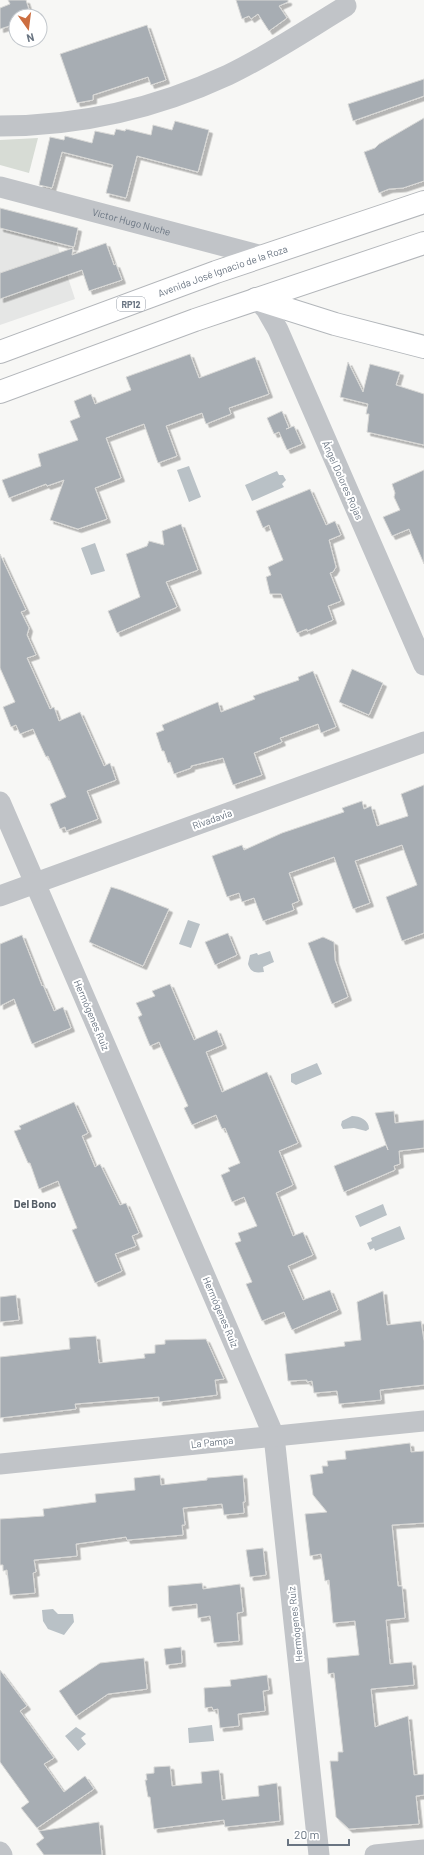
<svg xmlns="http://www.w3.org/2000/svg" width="424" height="1855" font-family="Barlow,sans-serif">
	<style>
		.built { fill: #e5e6e5 }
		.green { fill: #d7dcd5 }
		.water { fill: #b9c1c6 }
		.building { fill: #a7adb3; stroke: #d9d9d7; filter: url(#shadow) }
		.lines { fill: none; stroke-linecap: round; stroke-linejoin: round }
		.secondary-casing { stroke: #b2b6ba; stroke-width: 24 }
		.primary-casing { stroke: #b3b6ba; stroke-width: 24 }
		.street { stroke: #c1c4c8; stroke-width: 21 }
		.secondary { stroke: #fff; stroke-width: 22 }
		.primary { stroke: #fff; stroke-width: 22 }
		.labels { text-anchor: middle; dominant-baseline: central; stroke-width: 4; stroke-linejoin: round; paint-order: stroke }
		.shield { fill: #fff; stroke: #979ea8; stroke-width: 1 }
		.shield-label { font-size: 9px; font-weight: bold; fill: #6a7582 }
		.street-label { font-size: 10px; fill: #6a7582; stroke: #fff }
		.neighbourhood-label { font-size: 11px; font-weight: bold; fill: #575f68; stroke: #fff }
	</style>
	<defs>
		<filter id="shadow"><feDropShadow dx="3.5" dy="3.5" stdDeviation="0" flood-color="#0004"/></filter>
	</defs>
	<rect width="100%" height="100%" fill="#f7f7f5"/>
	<!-- built -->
	<path class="built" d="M0 208 57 223 54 235 75 299 0 325Z"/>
	<!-- green -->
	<path class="green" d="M38 138 29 173 0 165V140Z"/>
	<!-- water -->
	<path class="water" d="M189 466 201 497 189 502 177 470Z
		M277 471 279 475H283L286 480 282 484 284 487 252 501 245 485Z
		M95 543 105 571 91 575 81 548Z
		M188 920 200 924 191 948 179 944Z
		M270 951 274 962 263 967 264 972C256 973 251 973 248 964L250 955 257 953 258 955Z
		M317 1063 322 1074 296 1085 291 1082V1074Z
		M352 1116C360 1116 369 1120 369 1129L366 1131 354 1128 343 1129 341 1125 342 1121Z
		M383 1204 387 1215 360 1227 355 1216Z
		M400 1226 405 1239 375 1251 374 1248 370 1250 367 1243 372 1241 371 1238Z
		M53 1609 58 1614H73L74 1622 64 1635 48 1629 43 1621 42 1610Z
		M212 1725 214 1741 189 1743 188 1728Z
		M76 1727 86 1734 81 1738 86 1744 78 1751 65 1736Z"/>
	<!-- building -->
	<path class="building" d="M8 0H26L31 16H16V24L0 29V8L10 4Z
		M236 0H288V2L279 6 287 18 269 31 258 14 251 19 249 16 242 19Z
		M147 25 166 80 151 85 148 77 93 95V100L77 103 60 54Z
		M424 79V96L353 121 348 104Z
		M424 118V181L403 188 389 189 379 193 364 152 375 148 379 144Z
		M175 121 209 130 198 172 137 156 126 198 106 193 113 165 62 152 52 188 39 185 50 137 64 140 65 136 92 143 95 131 114 135 116 129 125 131 126 129 151 135 153 125 172 130Z
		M0 208 78 228 74 247 0 228Z
		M106 243 114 265 116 264 122 280 89 291 82 270 0 299V273L73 248 72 255Z
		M190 354 199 378 255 357 269 394 229 408 231 414 206 424 202 413 166 426 177 456 158 463 144 424 106 438 121 478 95 488 107 519 78 529 50 520 64 480 47 486 46 484 9 498 2 480 41 466 38 454 78 440 70 421 80 417 74 401 91 394 95 404 131 390 126 377Z
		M348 362 363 392 370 364 400 372 396 385 424 394V445L367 432 369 414H366L368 404 340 397Z
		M282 411 289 428 286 429 294 426 302 444 287 450 279 432 274 434 267 418Z
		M424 470V564L409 529 392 536 383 517 400 510 394 497 395 493 392 484Z
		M310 489 326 525 335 521 341 535 329 540 336 567 333 572 330 573 341 601 328 606 333 620 307 631V629L297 633 281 594H270L266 577 271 575 268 567 283 560 269 525 263 528 256 511Z
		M181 524 198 570 166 582 177 607 117 633 108 611 140 597 126 554 147 546 149 541 164 545 162 531Z
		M0 554 26 610 21 612 29 628 27 635 36 655 27 658 50 709 54 707 59 721 80 712 104 766 110 763 116 780 87 791 98 819 66 831 65 827 60 829 50 804 66 797 48 756 46 757 33 729 20 734 16 725 11 727 3 707 15 702 0 668Z
		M352 669 383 683 369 715 339 702Z
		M313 671 336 727 321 733 318 724 280 738 282 742 254 753 262 775 233 785 223 758 191 766V768L174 774 170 762 168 763 164 751H162L156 733 164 730 162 725 218 702 221 712 255 699 253 696 299 680 298 677Z
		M424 785V933L402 941 386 897 417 885 402 845 355 861 370 903 353 909 334 857 289 873 299 901 292 904 294 910 263 921 254 898 242 902 239 893 227 897 212 856 242 845 244 850 282 833 344 812 342 808 362 801 364 809 371 806 377 826 408 816 401 794Z
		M111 887 121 890 169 909 143 966 89 942Z
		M228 933 237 955 215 965 205 942Z
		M22 935 42 986 43 985 54 1011 63 1007 71 1028 32 1044 14 999 0 1006V944Z
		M323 937 334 942 335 960 348 997 332 1004 308 943Z
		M170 984 194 1040 217 1030 223 1045 206 1052 222 1092 267 1072 298 1143 279 1151 293 1185 276 1193 293 1236 303 1232 313 1255 288 1266 303 1300 330 1290 338 1310 292 1330 284 1312 262 1321 246 1284 252 1282 235 1243 241 1241 238 1233 257 1226 244 1197 232 1202 221 1175 230 1171 228 1168 240 1163 225 1128 222 1129 216 1115 192 1125 184 1108 188 1106 159 1042 150 1046 138 1017 142 1015 136 1003 155 996 152 991Z
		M74 1102 88 1133 82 1136 95 1167 100 1164 120 1205 126 1203 139 1233 132 1236 136 1246 115 1254 122 1271 95 1283 72 1230 77 1228 58 1181 39 1189 30 1163H28L14 1131 21 1129 19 1126Z
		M394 1111 395 1123 424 1120V1148L399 1151 400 1164 394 1166 395 1170 344 1192 334 1166 386 1145 388 1150 375 1113Z
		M383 1291 387 1325 421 1321 424 1341V1385L380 1390 381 1400 339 1404 337 1391 314 1393 312 1381 307 1382V1380L288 1381 285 1354 345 1346 344 1342 361 1340 357 1302Z
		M16 1295 19 1320 0 1322V1297Z
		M96 1336 99 1363 145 1358 144 1354 155 1353V1345L165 1344V1340L206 1339 224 1379 215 1380 217 1395 159 1402V1397L75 1404 76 1409 0 1418V1357L70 1349 69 1338Z
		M410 1443 411 1452 424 1451V1523L392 1525 398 1586H402L405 1618 386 1620 390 1664 412 1662 414 1685 371 1689 375 1727 408 1716 414 1775 424 1774V1795L416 1796 419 1824 349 1829 336 1817 330 1761H338V1752H343L334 1673 328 1674 327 1658 359 1655 355 1621 333 1623 329 1580 325 1581 321 1554 310 1556 305 1514 327 1512 313 1495 310 1475 323 1473 322 1466H328L327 1461 346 1459 345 1451Z
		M160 1475 161 1485 207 1480V1478L243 1475 245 1502H243L244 1513 224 1515 222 1504 183 1508 185 1525H182L183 1535 127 1540 126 1537 76 1544 77 1556 34 1560 36 1572 33 1573 35 1593 10 1595 7 1570 3 1571V1565H0V1519L44 1516 43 1509 96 1502 95 1494 135 1490 134 1478Z
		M263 1548 266 1575 250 1577 246 1550Z
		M202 1583 203 1589 240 1584 243 1612 237 1613 239 1641 214 1643 210 1616 198 1618 197 1604 169 1607 168 1586Z
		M181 1647 182 1663 166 1665 164 1649Z
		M144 1658 147 1689 108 1694 76 1716 59 1691 100 1663Z
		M0 1670 27 1706 20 1711 54 1758 44 1764 64 1792 85 1776 94 1789 37 1828 21 1808 29 1802 0 1762Z
		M267 1675 269 1690 263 1691 265 1711 238 1714 239 1726 220 1728 218 1709 213 1710 212 1707 205 1708 204 1688 231 1686 230 1680Z
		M170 1766 172 1786 202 1783 201 1772 219 1770 222 1800 259 1796 258 1786 277 1783 280 1821 225 1827 224 1820 154 1829 150 1797H148L145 1780H147L146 1774 154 1773V1767Z
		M99 1822 102 1855H44L36 1844 44 1838 39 1831Z"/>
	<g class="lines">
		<defs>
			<path id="secondary" d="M256 299 335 324 424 347"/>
			<g id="primary">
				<path id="s2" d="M0 352 216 272 424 202"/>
				<path d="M0 392 195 320 424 243"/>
			</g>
		</defs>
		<!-- secondary casing -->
		<use href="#secondary" class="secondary-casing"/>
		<!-- primary casing -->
		<use href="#primary" class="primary-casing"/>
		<!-- street -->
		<g class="street">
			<path d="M0 126C79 126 157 108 228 75 268 56 308 29 346 6"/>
			<path id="s1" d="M0 187 262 256"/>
			<path d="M256 299 266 309 278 330 424 665"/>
			<path d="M0 802 274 1436 319 1855"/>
			<path d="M0 896 424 742"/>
			<path d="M0 1464 424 1421"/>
			<path d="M0 1852 2 1855"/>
			<path d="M375 1855 424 1850"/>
		</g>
		<!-- secondary -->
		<use href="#secondary" class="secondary"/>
		<!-- primary -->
		<use href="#primary" class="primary"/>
	</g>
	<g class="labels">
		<!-- shield labels -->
		<rect class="shield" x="117" y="297" width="28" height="14" rx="3"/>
		<g class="shield-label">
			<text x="131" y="304">RP12</text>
		</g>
		<!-- street labels -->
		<g class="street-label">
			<text stroke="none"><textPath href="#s1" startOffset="136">Víctor Hugo Nuche</textPath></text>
			<text stroke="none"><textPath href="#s2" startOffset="237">Avenida José Ignacio de la Roza</textPath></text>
			<text transform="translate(343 480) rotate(66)">Ángel Dolores Rojas</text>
			<text transform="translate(212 819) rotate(-20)">Rivadavia</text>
			<text transform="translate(92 1015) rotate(67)">Hermógenes Ruiz</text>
			<text transform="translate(221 1312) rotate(67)">Hermógenes Ruiz</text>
			<text transform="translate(212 1442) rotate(-6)">La Pampa</text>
			<text transform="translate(295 1624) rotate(-96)">Hermógenes Ruiz</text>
		</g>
		<!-- neighbourhood labels -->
		<g class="neighbourhood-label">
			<text x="35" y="1203">Del Bono</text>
		</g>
	</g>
	<!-- north arrow -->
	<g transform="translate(28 28) rotate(166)"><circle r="19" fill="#ffffff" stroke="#c3c8cd"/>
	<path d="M0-3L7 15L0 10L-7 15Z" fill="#cc6e40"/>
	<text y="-6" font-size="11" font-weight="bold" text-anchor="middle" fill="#6a7582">N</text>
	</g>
	<!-- scale -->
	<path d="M288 1839v6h61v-6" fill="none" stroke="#6a7582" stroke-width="2"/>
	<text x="294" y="1839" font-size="12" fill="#6a7582" stroke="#ffffff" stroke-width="3" paint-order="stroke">20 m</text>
</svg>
